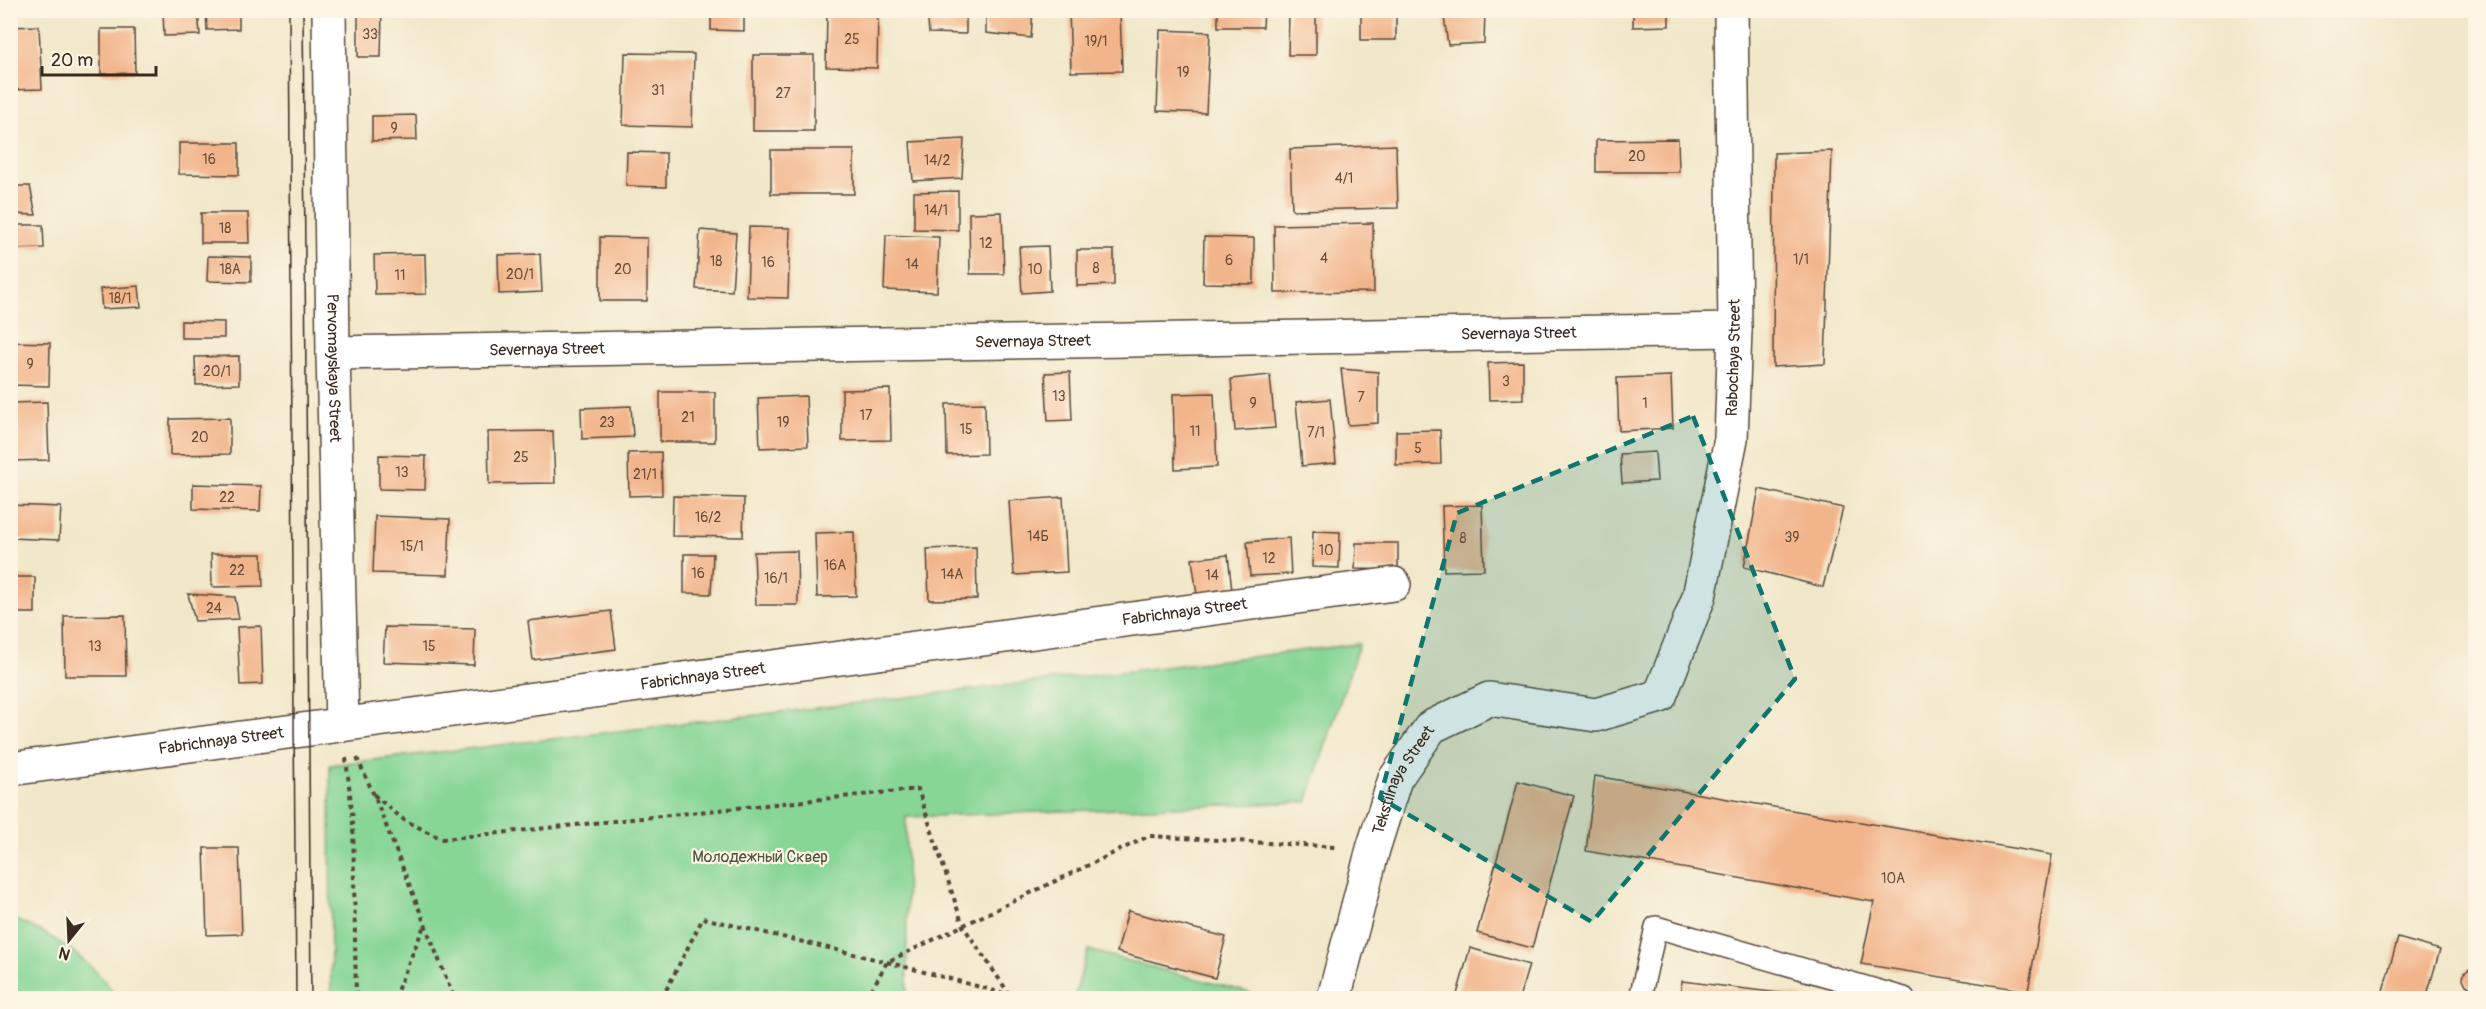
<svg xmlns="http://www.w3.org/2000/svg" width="2486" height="1009" font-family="Pangolin,sans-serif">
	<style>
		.green { fill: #87d696; stroke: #61805a; stroke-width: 1.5 }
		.building { fill: #f2b58b }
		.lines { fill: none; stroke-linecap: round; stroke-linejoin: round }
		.lane-casing { stroke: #564638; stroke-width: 24 }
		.street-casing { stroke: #564638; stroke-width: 36 }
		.path { stroke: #564638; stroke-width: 4; stroke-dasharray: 4.5 4.5; stroke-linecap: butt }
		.lane { stroke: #fff; stroke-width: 21 }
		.street { stroke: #fff; stroke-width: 33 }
		.tram { stroke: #3b2a1e; stroke-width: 1.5 }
		.marked { fill: #0f766e; fill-opacity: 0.2; stroke: #0f766e; stroke-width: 4.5; stroke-dasharray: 12 8; stroke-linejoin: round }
		.labels { text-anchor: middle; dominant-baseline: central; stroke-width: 4.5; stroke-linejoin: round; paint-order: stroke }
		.number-label { font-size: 14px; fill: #694d39 }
		.street-label { font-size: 16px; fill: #3b2a1e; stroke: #fcf5e5 }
		.park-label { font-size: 16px; fill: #4e553c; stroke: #fcf5e5 }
	</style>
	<rect width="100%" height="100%" fill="#fcf5e5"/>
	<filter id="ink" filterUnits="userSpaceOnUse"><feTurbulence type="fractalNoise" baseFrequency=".0167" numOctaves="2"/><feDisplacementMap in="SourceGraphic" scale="12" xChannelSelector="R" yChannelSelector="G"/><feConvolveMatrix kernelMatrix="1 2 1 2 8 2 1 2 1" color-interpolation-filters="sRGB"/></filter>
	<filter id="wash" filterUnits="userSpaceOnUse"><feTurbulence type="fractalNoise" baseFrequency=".008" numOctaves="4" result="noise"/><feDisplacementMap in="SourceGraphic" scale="24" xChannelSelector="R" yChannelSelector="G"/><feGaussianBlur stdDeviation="1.35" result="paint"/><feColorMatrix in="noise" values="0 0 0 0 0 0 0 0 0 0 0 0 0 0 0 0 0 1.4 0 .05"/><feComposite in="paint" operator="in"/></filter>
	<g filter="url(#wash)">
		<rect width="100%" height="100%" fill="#f1e7c9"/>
		<!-- green -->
		<path class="green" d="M1359 644 1307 802 906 817 907 998H331L330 765Z
			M10 918C53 933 92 961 118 998H11Z
			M1088 950 1269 998H1074Z"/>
		<g id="blocks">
			<!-- building -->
			<path class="building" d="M163 10H198L200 35 164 36Z
				M206 10H239V29L207 30Z
				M358 10H382L381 57H358Z
				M711 10H744V31L711 30Z
				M827 10 878 11 877 68 826 67Z
				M927 10H966V34L929 33Z
				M986 10H1033L1031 38 986 33Z
				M1069 10H1120L1122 71 1071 72Z
				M1218 10H1264L1263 27H1218Z
				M1289 10H1316V55H1288Z
				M1361 10H1396V40H1361Z
				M1443 10H1485L1484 43 1448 45Z
				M1633 10H1669V26L1633 27Z
				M39 26 42 89 10 90V27Z
				M101 29H134L135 73 101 74Z
				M1160 30 1210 32 1206 113 1157 111Z
				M625 53 694 54 692 127 623 125Z
				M753 55H814V131H753Z
				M416 115 417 140 372 141V116Z
				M964 139 962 178 913 181 910 142Z
				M1678 139 1679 172H1596V140Z
				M179 143H239V175L179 174Z
				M1396 145 1398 208 1292 210 1290 149Z
				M771 150H854V194H771Z
				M1832 151 1825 364 1773 367 1774 153Z
				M627 152 666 153V187L626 186Z
				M10 186H30L36 215 10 214Z
				M958 191V230L914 229V192Z
				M1002 212 1004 274H970L969 213Z
				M201 213H248L249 243H201Z
				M1373 223 1374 292 1275 293 1274 225Z
				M10 225H43L44 248 10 249Z
				M749 227 790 228 788 298 747 297Z
				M700 230 736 233 732 291 696 289Z
				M886 235 939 237 937 292 884 290Z
				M600 237 647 238V301H600Z
				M1204 237 1254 238V284L1203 283Z
				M1048 246 1050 291 1022 293 1019 247Z
				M1077 250H1114V285L1077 286Z
				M425 254 426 294 375 295 374 255Z
				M540 254 542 292 499 294 498 255Z
				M208 256 251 257V282L207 281Z
				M139 286 141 307 102 309 100 289Z
				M181 321 224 322V338H181Z
				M10 342 50 343 49 386 10 385Z
				M239 356V384L196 385 195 357Z
				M1523 362V399L1489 400 1488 363Z
				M1341 369 1378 372V423L1348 425Z
				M1070 372 1072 420 1048 421 1045 373Z
				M1270 375 1275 428 1235 431 1231 379Z
				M1671 376 1673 428 1619 431 1617 378Z
				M890 389 891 440 842 441V390Z
				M660 392H715V442H660Z
				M1214 393 1217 467 1175 469 1173 394Z
				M806 396 808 446 760 448 758 398Z
				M1330 399 1336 463 1302 466 1296 402Z
				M47 402 49 460 10 461V403Z
				M985 403 986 454 947 455 946 404Z
				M631 406 633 437 582 439 581 408Z
				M230 418V454L170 455V419Z
				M1440 430 1441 464 1396 465V431Z
				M553 431 555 483 489 484 488 432Z
				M661 452 662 495 629 496 628 453Z
				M1655 452 1657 481 1622 483 1620 454Z
				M379 455 426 456 425 490 379 489Z
				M193 484 261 486 260 511 193 509Z
				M1759 489 1843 508 1823 587 1744 567Z
				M673 496 744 498 743 537 672 536Z
				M1063 497 1067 572 1014 575 1009 501Z
				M10 505 61 507 59 540 10 538Z
				M1482 505 1484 570 1444 571 1442 506Z
				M375 516 450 519 448 575 373 573Z
				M1313 531 1340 532 1339 568 1312 567Z
				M854 532 856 596 817 597 815 533Z
				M1289 538 1291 574 1250 576 1247 542Z
				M1356 543H1398V570L1355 569Z
				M976 547 977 599 929 600 927 549Z
				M797 551 798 605H756L754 552Z
				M211 554H262L263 586 212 587Z
				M684 554H713L711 594 684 593Z
				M1228 555 1232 591 1197 595 1192 559Z
				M10 577H35V613H10Z
				M188 594 235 597 239 619 195 621Z
				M611 611 616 649 533 660 528 621Z
				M125 615 126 676H65L64 616Z
				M261 626 263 684 240 685 237 627Z
				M385 627 475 629 474 665 383 662Z
				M1595 776 2052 855 2028 991 1861 964 1874 902 1586 851Z
				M1518 781 1574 796 1532 948 1477 933Z
				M204 848H239L242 934 207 935Z
				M1128 911 1226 937 1215 978 1117 952Z
				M2398 938 2440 950 2426 998H2395L2382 994Z
				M2476 946V964L2470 957 2471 952Z
				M1470 948 1529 965 1519 998H1456Z
				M2471 968 2476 969V987L2471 988 2466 985 2463 979 2464 973Z
				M1682 981 1811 997V998H1680Z"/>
		</g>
	</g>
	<g filter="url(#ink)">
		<use href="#blocks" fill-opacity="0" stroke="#564638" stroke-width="1.5"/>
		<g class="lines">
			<defs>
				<path id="lane" d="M1640 998 1656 927 1904 998"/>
				<g id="street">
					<path id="s1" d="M329 10 333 353 342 725"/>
					<path id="s2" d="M333 353 1735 330"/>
					<path id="s3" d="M10 769 1394 584"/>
					<path id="s4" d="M1334 998 1373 849 1395 779 1431 727 1489 699 1596 715 1660 696 1699 597 1731 439 1735 330 1731 10"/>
				</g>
			</defs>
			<!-- lane casing -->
			<use href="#lane" class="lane-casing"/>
			<!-- street casing -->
			<use href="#street" class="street-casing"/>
			<!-- path -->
			<path class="path" d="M346 758 353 821 356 998
				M357 758 374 795 454 998
				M374 795 404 820 442 839 918 789 963 926 1010 995 1009 998
				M394 998 424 926
				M662 998 703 918 887 962 1010 995
				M867 998 887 962 1149 836 1336 847"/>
			<!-- lane -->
			<use href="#lane" class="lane"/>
			<!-- street -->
			<use href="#street" class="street"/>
			<!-- tram -->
			<path class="tram" d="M289 10 296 998
				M303 10 311 998"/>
		</g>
	</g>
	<!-- marked area -->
	<path class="marked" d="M1693 416 1795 679 1592 922 1380 798 1457 513Z"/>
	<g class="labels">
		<!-- number labels -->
		<g class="number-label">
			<text x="370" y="34">33</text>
			<text x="852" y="39">25</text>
			<text x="1096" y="41">19/1</text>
			<text x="1183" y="72">19</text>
			<text x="658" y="90">31</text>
			<text x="783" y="93">27</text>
			<text x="394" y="128">9</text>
			<text x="1637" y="156">20</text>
			<text x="209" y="159">16</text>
			<text x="937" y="160">14/2</text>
			<text x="1344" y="178">4/1</text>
			<text x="936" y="210">14/1</text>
			<text x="225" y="228">18</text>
			<text x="986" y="243">12</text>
			<text x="1324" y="258">4</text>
			<text x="1801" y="259">1/1</text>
			<text x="1229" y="260">6</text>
			<text x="716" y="261">18</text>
			<text x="768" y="262">16</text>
			<text x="912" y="264">14</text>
			<text x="1096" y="268">8</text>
			<text x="230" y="269">18А</text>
			<text x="623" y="269">20</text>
			<text x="1035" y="269">10</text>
			<text x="520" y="274">20/1</text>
			<text x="400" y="275">11</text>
			<text x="120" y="298">18/1</text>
			<text x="30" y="364">9</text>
			<text x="217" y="371">20/1</text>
			<text x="1506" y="381">3</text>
			<text x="1059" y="396">13</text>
			<text x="1361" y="397">7</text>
			<text x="1253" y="403">9</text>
			<text x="1645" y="403">1</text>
			<text x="866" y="415">17</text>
			<text x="688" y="417">21</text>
			<text x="607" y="422">23</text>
			<text x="783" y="422">19</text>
			<text x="966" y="429">15</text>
			<text x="1195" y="431">11</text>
			<text x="1316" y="432">7/1</text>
			<text x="200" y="437">20</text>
			<text x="1418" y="448">5</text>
			<text x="521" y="457">25</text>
			<text x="402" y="472">13</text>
			<text x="645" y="474">21/1</text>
			<text x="227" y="497">22</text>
			<text x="708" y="517">16/2</text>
			<text x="1038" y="536">14Б</text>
			<text x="1792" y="537">39</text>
			<text x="1463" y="538">8</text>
			<text x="412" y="546">15/1</text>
			<text x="1326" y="550">10</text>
			<text x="1269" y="558">12</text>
			<text x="835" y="565">16А</text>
			<text x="237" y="570">22</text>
			<text x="698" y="573">16</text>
			<text x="952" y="574">14А</text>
			<text x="1212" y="575">14</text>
			<text x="776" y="578">16/1</text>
			<text x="214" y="608">24</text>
			<text x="95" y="646">13</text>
			<text x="429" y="646">15</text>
			<text x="1893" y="878">10А</text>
		</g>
		<!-- street labels -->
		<g class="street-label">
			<text stroke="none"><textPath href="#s2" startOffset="1186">Severnaya Street</textPath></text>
			<text stroke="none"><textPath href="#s2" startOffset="700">Severnaya Street</textPath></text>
			<text stroke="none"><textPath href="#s2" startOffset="214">Severnaya Street</textPath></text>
			<text stroke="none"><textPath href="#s4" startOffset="879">Rabochaya Street</textPath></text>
			<text stroke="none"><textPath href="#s1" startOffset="358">Pervomayskaya Street</textPath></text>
			<text stroke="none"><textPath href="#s3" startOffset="1185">Fabrichnaya Street</textPath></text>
			<text stroke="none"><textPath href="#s3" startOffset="699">Fabrichnaya Street</textPath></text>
			<text stroke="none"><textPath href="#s3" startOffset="213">Fabrichnaya Street</textPath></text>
			<text stroke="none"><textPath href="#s4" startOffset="230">Tekstilnaya Street</textPath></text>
		</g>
		<!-- park labels -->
		<g class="park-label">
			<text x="760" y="857">Молодежный Сквер</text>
		</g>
	</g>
	<!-- margin -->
	<rect width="2486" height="1009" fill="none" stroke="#fcf5e5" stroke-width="36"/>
	<!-- north arrow -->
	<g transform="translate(69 940) rotate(198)" stroke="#fcf5e5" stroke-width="4.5" paint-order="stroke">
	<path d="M0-4.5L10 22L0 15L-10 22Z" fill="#3b2a1e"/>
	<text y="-9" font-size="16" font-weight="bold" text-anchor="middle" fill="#3b2a1e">N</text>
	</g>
	<!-- scale -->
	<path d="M42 66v9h114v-9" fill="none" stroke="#3b2a1e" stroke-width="3"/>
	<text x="51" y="66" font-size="18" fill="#3b2a1e" stroke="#fcf5e5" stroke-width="4.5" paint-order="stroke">20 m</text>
</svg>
